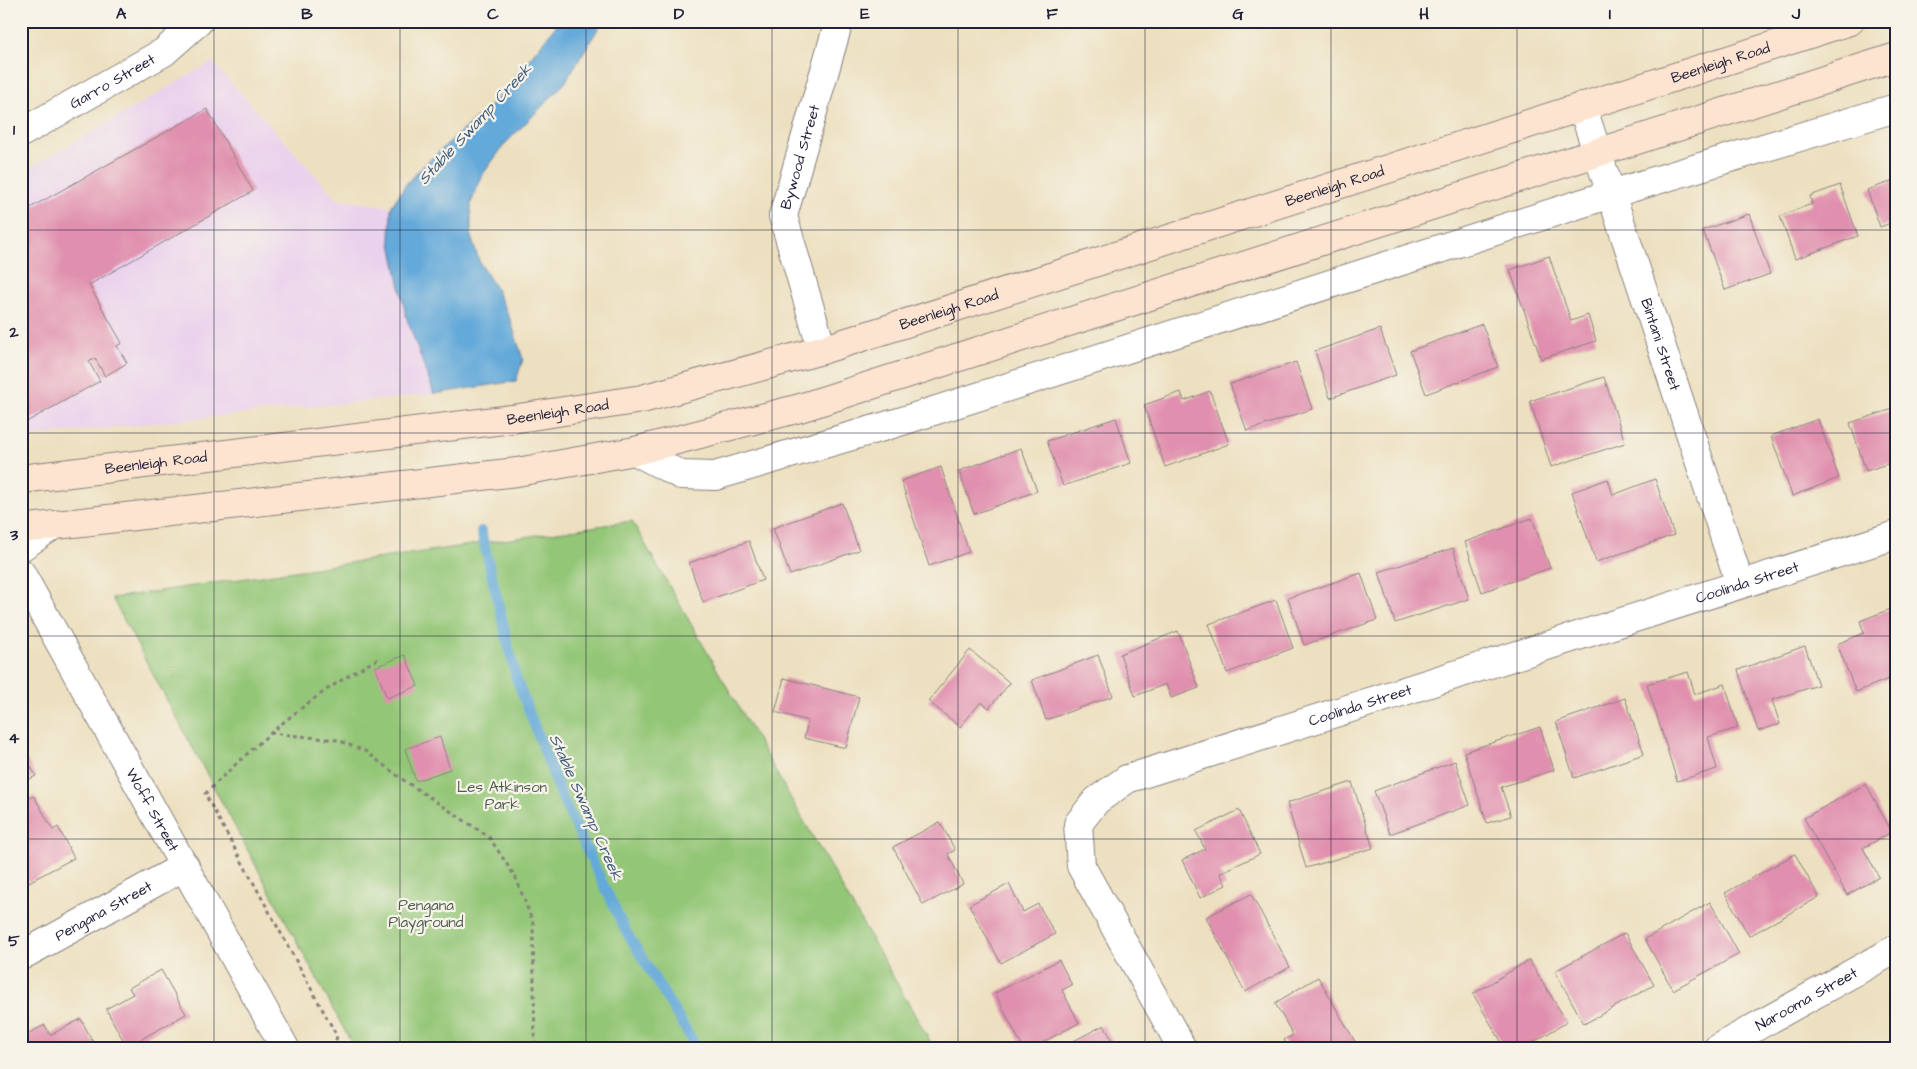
<svg xmlns="http://www.w3.org/2000/svg" width="1917" height="1069" font-family="'Architects Daughter',sans-serif">
	<style>
		.built { fill: #ead1ed }
		.green { fill: #93c676; stroke: #5a7458 }
		.water { fill: #64a9d9; stroke: #43668a }
		.lines { fill: none; stroke-linecap: round; stroke-linejoin: round }
		.stream { stroke: #64a9d9; stroke-width: 10 }
		.building { fill: #e08fae }
		.minor-casing { stroke: #88817e; stroke-width: 30 }
		.tertiary-casing { stroke: #88817e; stroke-width: 30 }
		.secondary-casing { stroke: #88817e; stroke-width: 30 }
		.path { stroke: #88817e; stroke-width: 3; stroke-dasharray: 4 4; stroke-linecap: butt }
		.minor { stroke: #fff; stroke-width: 28 }
		.tertiary { stroke: #fff; stroke-width: 28 }
		.secondary { stroke: #fde4d0; stroke-width: 28 }
		.grid { fill: none; stroke: #22223b; stroke-width: 1; stroke-opacity: 0.55 }
		.labels { text-anchor: middle; dominant-baseline: central; stroke-width: 4.5; stroke-linejoin: round; paint-order: stroke }
		.street-label { font-size: 15px; fill: #22223b; stroke: #f7f3e8 }
		.park-label { font-size: 15px; fill: #4a5b50; stroke: #f7f3e8 }
		.water-label { font-size: 16px; font-style: italic; fill: #3c587a; stroke: #f7f3e8 }
		.neatline { fill: none; stroke: #22223b; stroke-width: 2 }
		.grid-label { font-size: 16px; text-anchor: middle; font-weight: bold; fill: #22223b }
	</style>
	<rect width="100%" height="100%" fill="#f7f3e8"/>
	<filter id="ink" filterUnits="userSpaceOnUse"><feTurbulence type="fractalNoise" baseFrequency=".02" numOctaves="2"/><feDisplacementMap in="SourceGraphic" scale="10" xChannelSelector="R" yChannelSelector="G"/><feConvolveMatrix kernelMatrix="1 2 1 2 8 2 1 2 1" color-interpolation-filters="sRGB"/></filter>
	<filter id="wash" filterUnits="userSpaceOnUse"><feTurbulence type="fractalNoise" baseFrequency=".0096" numOctaves="4" result="noise"/><feDisplacementMap in="SourceGraphic" scale="20" xChannelSelector="R" yChannelSelector="G"/><feGaussianBlur stdDeviation="1.12" result="paint"/><feColorMatrix in="noise" values="0 0 0 0 0 0 0 0 0 0 0 0 0 0 0 0 0 1.4 0 .05"/><feComposite in="paint" operator="in"/></filter>
	<g filter="url(#wash)">
		<rect width="100%" height="100%" fill="#ede0c0"/>
		<!-- built -->
		<path class="built" d="M212 62 337 199 391 207 390 239 406 316 434 394 21 437V173Z"/>
		<!-- green -->
		<path class="green" d="M632 521 934 1048H354L112 598Z"/>
		<!-- water -->
		<path class="water" d="M560 21H603L564 84 505 144 483 174 471 203V237L480 263 495 287 510 319 523 359 516 381 434 394 406 316 390 239 391 207 406 184 423 166 494 102Z"/>
		<g class="lines">
			<!-- stream -->
			<path class="stream" d="M481 531 516 678 563 800 624 928 697 1048"/>
		</g>
		<g id="blocks">
			<!-- building -->
			<path class="building" d="M207 109 253 191 89 285 122 343 117 346 127 363 105 376 95 358 89 362 100 381 21 425V213Z
				M1896 180V221L1880 227 1867 190Z
				M1840 185 1858 236 1795 259 1780 216 1812 204 1810 196Z
				M1749 214 1770 274 1725 290 1703 230Z
				M1549 256 1571 321 1588 315 1596 341 1541 359 1510 270Z
				M1482 324 1498 367 1426 394 1410 351Z
				M1380 329 1396 375 1330 398 1315 351Z
				M1296 362 1312 409 1247 431 1230 384Z
				M1604 377 1625 443 1551 467 1530 401Z
				M1210 391 1229 444 1165 467 1144 405 1181 392 1184 401Z
				M1896 408V461L1866 471 1850 423Z
				M1116 418 1131 463 1063 486 1047 441Z
				M1818 419 1839 478 1792 496 1771 436Z
				M1021 448 1037 491 974 514 959 471Z
				M941 467 969 552 929 566 901 481Z
				M1608 479 1613 495 1655 479 1674 535 1596 562 1572 492Z
				M842 503 859 550 790 575 773 528Z
				M1532 518 1550 568 1482 592 1465 542Z
				M749 541 763 580 703 602 689 563Z
				M1453 548 1469 599 1395 623 1379 572Z
				M1361 573 1377 620 1304 645 1288 598Z
				M1276 600 1293 648 1227 673 1209 624Z
				M1893 608 1896 614V676L1856 692 1837 644 1864 633 1860 621Z
				M1178 631 1199 688 1171 698 1166 684 1135 696 1120 654Z
				M1805 646 1818 685 1772 700 1780 724 1758 731 1738 670Z
				M970 650 1010 683 989 708 981 702 960 727 928 701Z
				M405 655 418 686 387 698 375 667Z
				M1098 655 1113 696 1046 720 1032 680Z
				M1688 672 1695 694 1725 684 1738 728 1708 737 1717 769 1677 781 1647 684Z
				M784 678 859 697 846 748 804 738 808 721 775 712Z
				M1625 698 1644 754 1574 778 1556 722Z
				M1540 727 1554 770 1501 787 1511 816 1487 823 1464 752Z
				M440 737 450 769 416 781 405 749Z
				M21 748 36 776 21 783Z
				M1455 761 1470 805 1390 834 1374 791Z
				M1352 782 1373 848 1306 868 1287 803Z
				M1866 784 1892 832 1863 848 1879 877 1847 895 1804 818Z
				M34 796 53 830 58 827 74 858 29 882 21 868V803Z
				M1239 810 1260 854 1220 873 1226 885 1200 898 1182 860 1205 849 1196 831Z
				M940 822 955 850 948 854 963 884 923 905 893 847Z
				M1795 854 1819 897 1749 936 1725 893Z
				M1009 884 1023 912 1038 904 1055 934 1001 963 969 905Z
				M1251 894 1290 967 1245 992 1206 917Z
				M1710 902 1739 954 1673 990 1645 939Z
				M1625 933 1654 985 1584 1024 1555 971Z
				M1059 960 1072 985 1062 990 1079 1023 1032 1048H1023L995 993Z
				M1529 960 1567 1022 1524 1048H1505L1473 994Z
				M161 970 186 1014 127 1047 106 1009 133 994 129 988Z
				M1318 977 1357 1045 1352 1048H1288L1284 1040 1293 1035 1275 1003Z
				M81 1019 96 1048H29L23 1036 45 1025 50 1035Z
				M1104 1025 1116 1048H1070L1068 1044Z"/>
		</g>
	</g>
	<g filter="url(#ink)">
		<use href="#blocks" fill-opacity="0" stroke="#88817e" stroke-width="1"/>
		<g class="lines">
			<defs>
				<g id="minor">
					<path id="s1" d="M1582 106 1740 584"/>
					<path id="s2" d="M21 133 164 52 199 21"/>
					<path id="s3" d="M822 350 783 216 839 21"/>
					<path d="M635 451 681 475 715 476 896 423 1611 194 1896 108"/>
					<path d="M21 547 54 525"/>
					<path id="s4" d="M21 956 185 866"/>
					<path id="s5" d="M1182 1048 1081 866 1078 824 1096 801 1127 779 1896 535"/>
					<path id="s6" d="M1718 1048 1896 949"/>
				</g>
				<g id="tertiary">
					<path id="s7" d="M21 573 285 1048"/>
				</g>
				<g id="secondary">
					<path id="s8" d="M21 479 512 419 642 399 822 350 1850 21"/>
					<path d="M21 529 517 472 635 451 800 408 1896 57"/>
				</g>
			</defs>
			<!-- minor casing -->
			<use href="#minor" class="minor-casing"/>
			<!-- tertiary casing -->
			<use href="#tertiary" class="tertiary-casing"/>
			<!-- secondary casing -->
			<use href="#secondary" class="secondary-casing"/>
			<!-- path -->
			<path class="path" d="M270 733 337 740 365 751 402 779 489 837 516 878 533 923 535 1048
				M334 1048 337 1036 205 794C259 741 311 694 378 659"/>
			<!-- minor -->
			<use href="#minor" class="minor"/>
			<!-- tertiary -->
			<use href="#tertiary" class="tertiary"/>
			<!-- secondary -->
			<use href="#secondary" class="secondary"/>
		</g>
	</g>
	<!-- grid -->
	<path class="grid" d="M214 21V1048M400 21V1048M586 21V1048M772 21V1048M958 21V1048M1145 21V1048M1331 21V1048M1517 21V1048M1703 21V1048M21 230H1896M21 433H1896M21 636H1896M21 839H1896"/>
	<g class="labels">
		<!-- street labels -->
		<g class="street-label">
			<text stroke="none"><textPath href="#s8" startOffset="1756">Beenleigh Road</textPath></text>
			<text stroke="none"><textPath href="#s2" startOffset="105">Garro Street</textPath></text>
			<text stroke="none"><textPath href="#s3" startOffset="201">Bywood Street</textPath></text>
			<text stroke="none"><textPath href="#s8" startOffset="1351">Beenleigh Road</textPath></text>
			<text stroke="none"><textPath href="#s8" startOffset="946">Beenleigh Road</textPath></text>
			<text stroke="none"><textPath href="#s1" startOffset="251">Bintani Street</textPath></text>
			<text stroke="none"><textPath href="#s8" startOffset="541">Beenleigh Road</textPath></text>
			<text stroke="none"><textPath href="#s8" startOffset="136">Beenleigh Road</textPath></text>
			<text stroke="none"><textPath href="#s5" startOffset="968">Coolinda Street</textPath></text>
			<text stroke="none"><textPath href="#s5" startOffset="562">Coolinda Street</textPath></text>
			<text stroke="none"><textPath href="#s7" startOffset="271">Woff Street</textPath></text>
			<text stroke="none"><textPath href="#s4" startOffset="94">Pengana Street</textPath></text>
			<text stroke="none"><textPath href="#s6" startOffset="101">Narooma Street</textPath></text>
		</g>
		<!-- park labels -->
		<g class="park-label">
			<text x="502" y="787">Les Atkinson<tspan x="502" dy="17">Park</tspan></text>
			<text x="426" y="905">Pengana<tspan x="426" dy="17">Playground</tspan></text>
		</g>
		<!-- water labels -->
		<g class="water-label">
			<text transform="translate(475 124) rotate(-47)">Stable Swamp Creek</text>
			<text transform="translate(586 807) rotate(66)">Stable Swamp Creek</text>
		</g>
	</g>
	<!-- margin -->
	<rect width="1917" height="1069" fill="none" stroke="#f7f3e8" stroke-width="55"/>
	<rect x="28" y="28" width="1862" height="1014" class="neatline"/>
	<g class="grid-label">
		<text x="121" y="19">A</text>
		<text x="307" y="19">B</text>
		<text x="493" y="19">C</text>
		<text x="679" y="19">D</text>
		<text x="865" y="19">E</text>
		<text x="1052" y="19">F</text>
		<text x="1238" y="19">G</text>
		<text x="1424" y="19">H</text>
		<text x="1610" y="19">I</text>
		<text x="1796" y="19">J</text>
		<text x="14" y="135">1</text>
		<text x="14" y="337">2</text>
		<text x="14" y="540">3</text>
		<text x="14" y="743">4</text>
		<text x="14" y="946">5</text>
	</g>
</svg>
